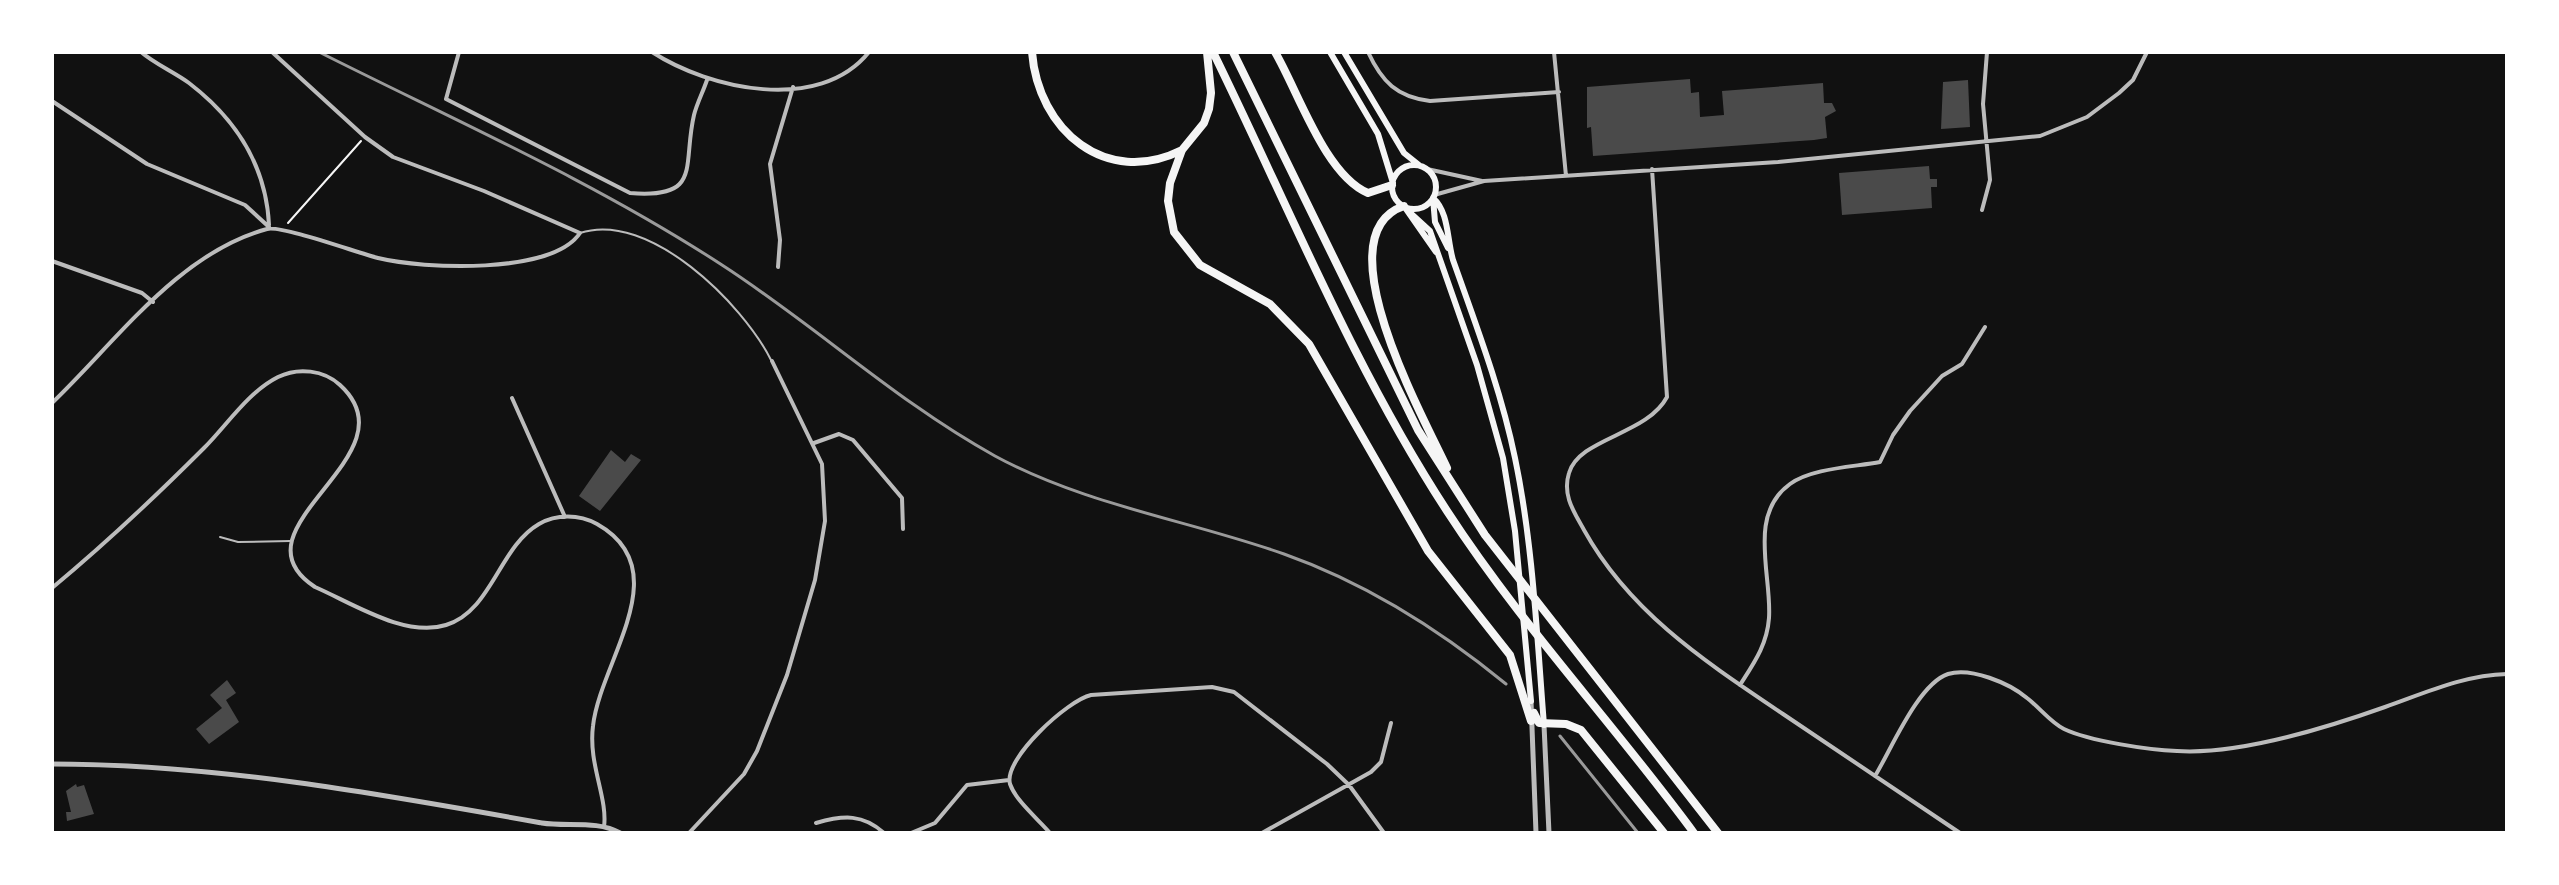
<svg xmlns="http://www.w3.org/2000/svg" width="2559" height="885" font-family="Roboto,sans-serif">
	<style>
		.building { fill: #4a4a4a }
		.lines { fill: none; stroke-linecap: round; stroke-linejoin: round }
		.path { stroke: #f5f5f5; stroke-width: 2 }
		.service { stroke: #bcbcbc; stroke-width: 2 }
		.minor { stroke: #bcbcbc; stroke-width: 4 }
		.tertiary { stroke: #bcbcbc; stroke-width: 5 }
		.secondary { stroke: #f5f5f5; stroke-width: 6 }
		.motorway { stroke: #f5f5f5; stroke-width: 8 }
		.rail { stroke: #9a9a9a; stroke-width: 3 }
	</style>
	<rect width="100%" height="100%" fill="#111"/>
	<!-- building -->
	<path class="building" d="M1690 79 1691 93 1699 92 1700 117 1724 115 1722 91 1823 83 1824 103H1832L1836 111 1825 117 1827 138 1814 140 1593 156 1591 127 1587 128V87Z
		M1968 80 1970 127 1941 129 1943 82Z
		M1929 166 1930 179H1937V187H1931L1932 208 1842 215 1839 173Z
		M611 450 625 462 631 454 641 460 600 511 579 496Z
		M227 680 236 693 226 700 239 722 209 744 196 729 222 708 210 695Z
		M76 784 77 787 84 785 94 814 67 821 66 812H71L66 791Z"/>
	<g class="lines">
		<!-- path -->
		<path class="path" d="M288 223 361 141"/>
		<!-- service -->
		<path class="service" d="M580 233C649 210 743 304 771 360
			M220 537 238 542 290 541"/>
		<!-- minor -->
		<path class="minor" d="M141 52C155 64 174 72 189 83 236 119 266 165 269 225
			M459 52 446 99 630 193C703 199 682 166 694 115 697 103 703 92 707 80
			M652 52C709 89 819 114 869 52
			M1368 52C1382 82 1397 97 1430 101L1559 92
			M1554 52 1566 176
			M52 101 147 164 245 205 269 227
			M1427 169 1482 181
			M1652 169 1667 397C1647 435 1579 438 1569 473 1562 495 1574 512 1584 530 1630 613 1706 662 1783 714 1842 754 1901 794 1960 833
			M1434 195 1484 181 1778 162 2040 136 2087 117 2119 93 2133 80 2147 52
			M1982 210 1990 180 1983 104 1987 52
			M52 261 142 293 153 302
			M778 267 780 240 770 164 793 87
			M512 398 565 517
			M52 403C116 342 178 253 267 229 281 225 358 253 378 258 423 269 552 275 580 233L484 191 393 157 365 137 272 52
			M814 443 839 434 853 440 902 498 903 529
			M52 588C105 544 155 497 204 448 227 425 248 392 278 377 298 367 324 370 340 385 418 456 225 528 315 587 352 603 405 638 446 625 492 611 499 547 539 524 556 514 579 514 597 524 679 570 600 661 593 726 588 764 608 798 604 827
			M1740 685C1754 663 1767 645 1769 618 1772 575 1747 515 1790 484 1812 468 1854 467 1880 462L1893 435 1910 411 1942 376 1962 364 1985 327
			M1875 776C1891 750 1918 684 1948 674 1971 667 2009 683 2027 698 2039 707 2051 723 2064 729 2089 741 2149 750 2177 751 2240 755 2326 728 2385 707 2425 693 2464 675 2507 674
			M816 823C844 815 863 814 884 833
			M689 833 744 774 757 751 787 675 815 580 825 521 822 464 772 361
			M911 833 935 823 967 785 1009 780
			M1050 833C1038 819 1016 801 1010 784 1003 759 1068 700 1091 695L1212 687 1234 692 1327 764 1349 785 1384 833
			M1262 833 1371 772 1381 762 1391 723"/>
		<!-- tertiary -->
		<path class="tertiary" d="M1531 701 1536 833
			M1544 725 1549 833
			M52 764C215 764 381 794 542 823 566 827 598 820 620 833"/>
		<!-- secondary -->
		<path class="secondary" d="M1330 52 1378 134 1393 183
			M1344 52 1404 153 1419 165
			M1392 187a22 22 0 1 1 44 0a22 22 0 1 1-44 0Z
			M1433 198C1449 212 1447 240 1453 260 1476 325 1501 390 1515 458 1533 544 1537 637 1544 725
			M1433 198 1435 222 1448 248
			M1406 209 1430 231 1477 365 1503 458 1515 531 1531 701
			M1406 209 1436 252"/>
		<!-- motorway -->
		<path class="motorway" d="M1032 52C1038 130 1106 188 1182 150
			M1207 52 1211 93 1209 109 1204 123 1182 150 1170 183 1168 201 1174 232 1200 265 1270 304 1309 344 1428 551 1510 655 1531 721
			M1213 52C1288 205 1353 367 1447 511 1521 625 1614 724 1694 833
			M1233 52 1418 430 1485 535 1718 833
			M1275 52C1298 91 1325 175 1368 193L1392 185
			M1404 206C1321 234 1424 418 1447 468
			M1534 713 1539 723 1566 724 1581 730 1664 833"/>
		<!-- rail -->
		<path class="rail" d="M319 52C454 120 595 182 722 265 815 325 897 402 995 456 1085 505 1188 520 1284 554 1366 583 1440 630 1506 684
			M1560 736 1638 833"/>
	</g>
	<!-- border -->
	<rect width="2559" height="885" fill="none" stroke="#ffffff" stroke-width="108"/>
</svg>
